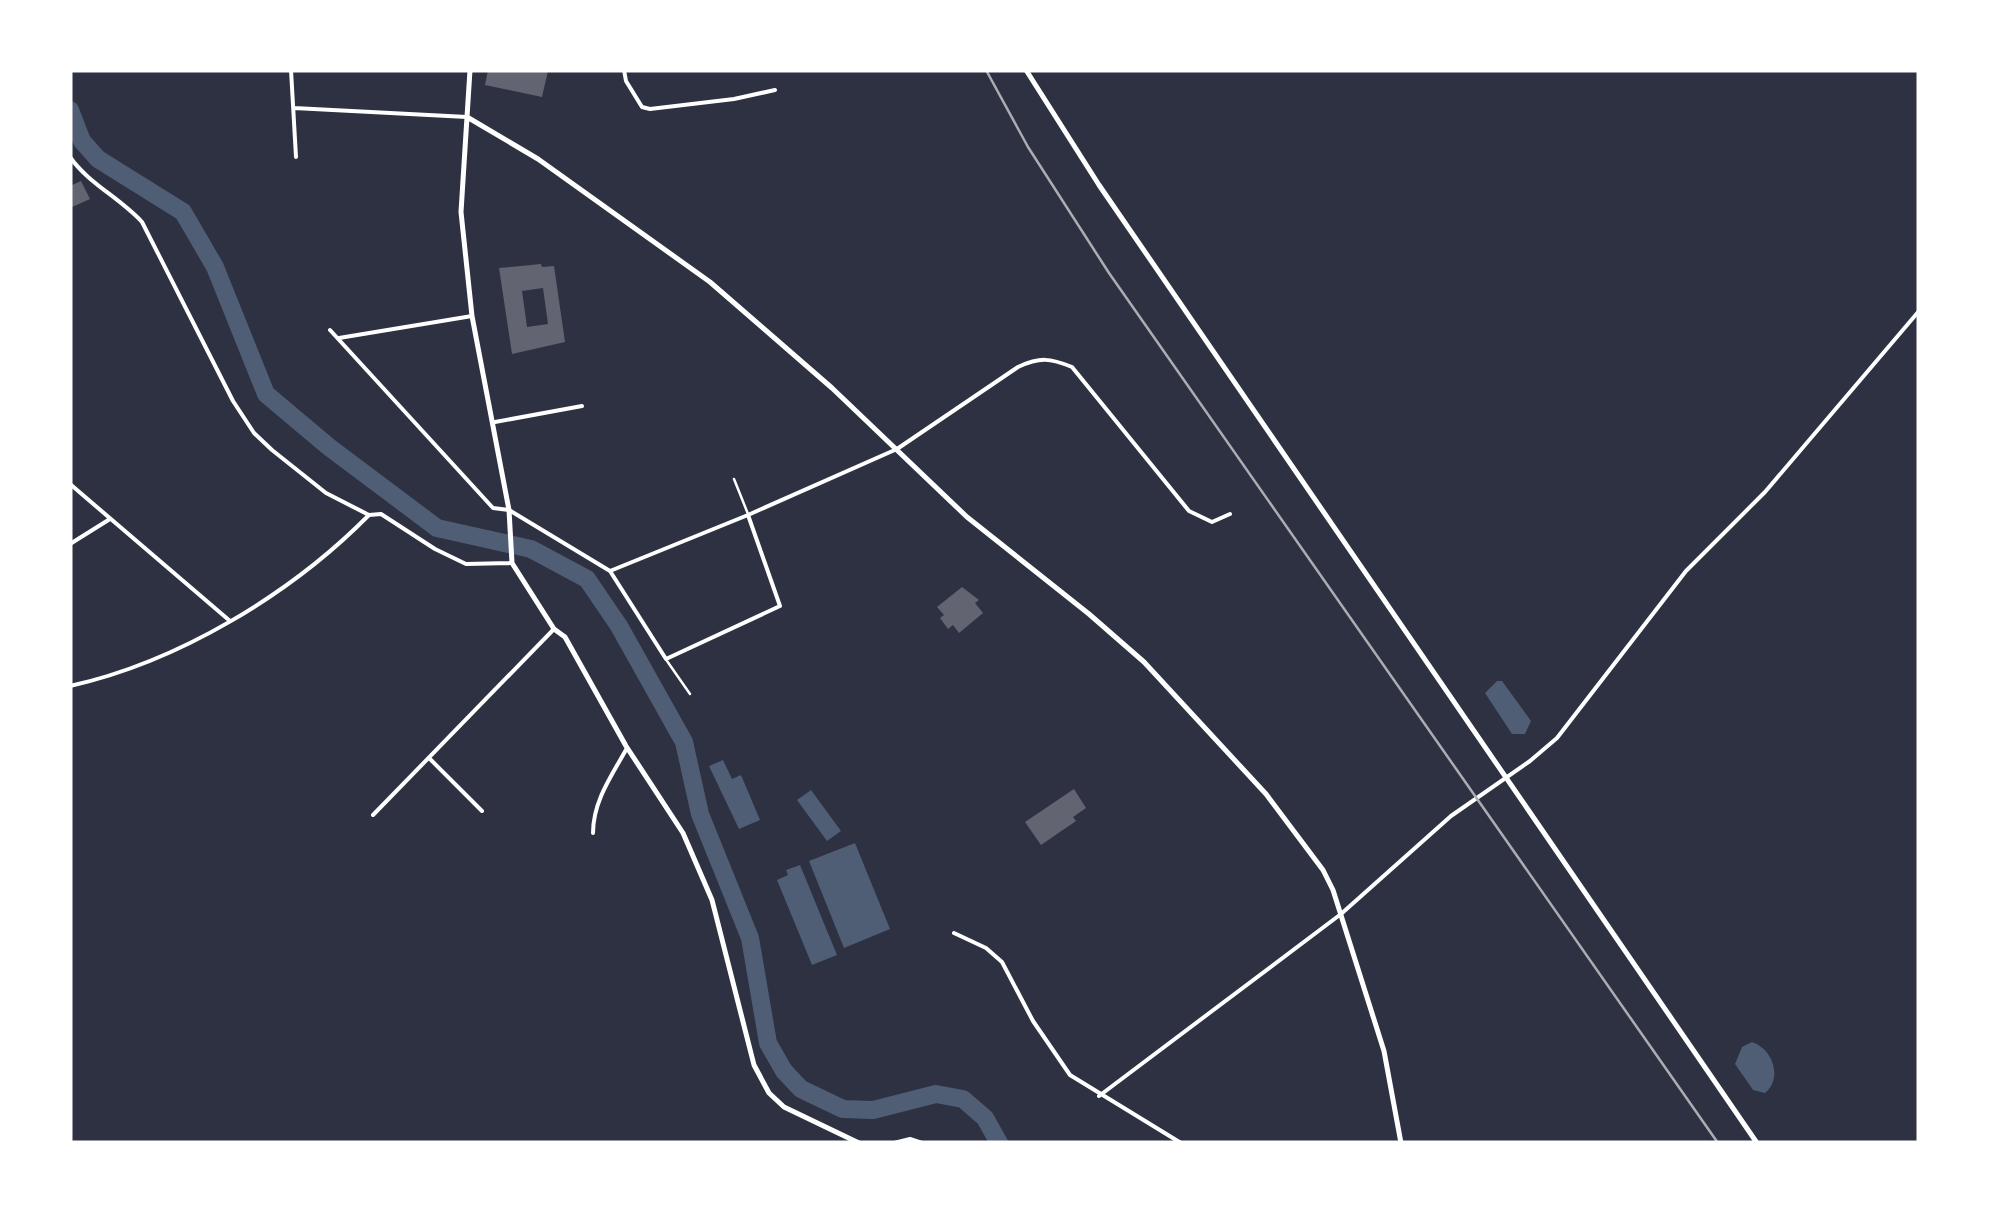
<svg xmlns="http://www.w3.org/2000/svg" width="1989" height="1213" font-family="Bitter,serif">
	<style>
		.water { fill: #4f5d75 }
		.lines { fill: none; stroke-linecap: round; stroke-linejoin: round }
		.river { stroke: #4f5d75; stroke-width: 18 }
		.building { fill: #626471; fill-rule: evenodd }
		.service { stroke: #fff; stroke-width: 2.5 }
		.minor { stroke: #fff; stroke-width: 4 }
		.tertiary { stroke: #fff; stroke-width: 5 }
		.secondary { stroke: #fff; stroke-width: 5 }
		.rail { stroke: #abadb3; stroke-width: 2.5 }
	</style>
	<rect width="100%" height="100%" fill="#2d3142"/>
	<!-- water -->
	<path class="water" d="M1497 681H1502L1531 721 1525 734H1512L1485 693Z
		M723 760 732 779 741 775 760 820 739 829 709 766Z
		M811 790 841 831 827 841 797 800Z
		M855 843 890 929 844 948 809 861Z
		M800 865 837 955 812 965 777 880 788 875 786 870Z
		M1752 1042C1773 1049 1783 1078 1765 1093L1753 1090 1735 1064 1742 1047Z"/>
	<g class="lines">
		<!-- river -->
		<path class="river" d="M70 110 82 141 98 159 183 212 215 267 266 394 329 447 437 528 531 549 587 579 619 626 684 742 700 814 750 938 768 1043 784 1071 801 1089 843 1109 873 1110 936 1094 963 1099 985 1118 999 1143"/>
	</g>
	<!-- building -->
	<path class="building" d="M488 70 548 71 542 97 485 85Z
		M81 181 90 199 70 208V186Z
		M541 264 542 267 554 266 565 342 512 354 499 268ZM543 288 548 324 527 327 522 291Z
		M962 587 979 600 975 603 983 613 959 633 953 625 948 629 940 618 944 615 937 607Z
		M1074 789 1086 808 1073 817 1076 821 1041 845 1025 822Z"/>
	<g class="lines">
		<!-- service -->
		<path class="service" d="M734 479 748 514
			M667 661 690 694"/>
		<!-- minor -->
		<path class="minor" d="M291 70 296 157
			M624 70 626 81 642 107 650 109 734 99 775 90
			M294 108 467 117
			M70 157C88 183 120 198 142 222L233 401 254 433 272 450 326 493 369 515 381 514 435 549 466 564 511 563
			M330 330 493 508 509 510 610 571 666 659 780 606 748 515
			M339 338 472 316
			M495 422 582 406
			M70 484 230 621
			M70 544 110 519
			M610 571 748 515 897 449 1018 367C1040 357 1050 358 1072 367L1189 511 1212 522 1230 514
			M70 686C178 662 291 594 369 515
			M429 758 482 811
			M373 815 554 629
			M593 833C593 801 612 775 627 748
			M954 933 986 948 1002 962 1033 1021 1070 1075 1181 1143
			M1099 1096 1341 914 1451 816 1530 761 1557 738 1686 571 1765 492 1919 311
			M894 1143 910 1139 922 1143"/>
		<!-- tertiary -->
		<path class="tertiary" d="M470 70 467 117 538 159 710 282 832 388 967 517 1089 614 1144 662 1266 794 1323 870 1333 890 1384 1051 1401 1143
			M467 117 461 212 472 316 509 510 512 563 554 629 565 637 626 746 683 833 712 900 754 1065 769 1093 784 1107 859 1143"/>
		<!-- secondary -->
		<path class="secondary" d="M1026 70 1099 185 1757 1143"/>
		<!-- rail -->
		<path class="rail" d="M986 70 1028 147 1109 273 1718 1143"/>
	</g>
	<!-- border -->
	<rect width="1989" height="1213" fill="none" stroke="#ffffff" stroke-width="145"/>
</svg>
